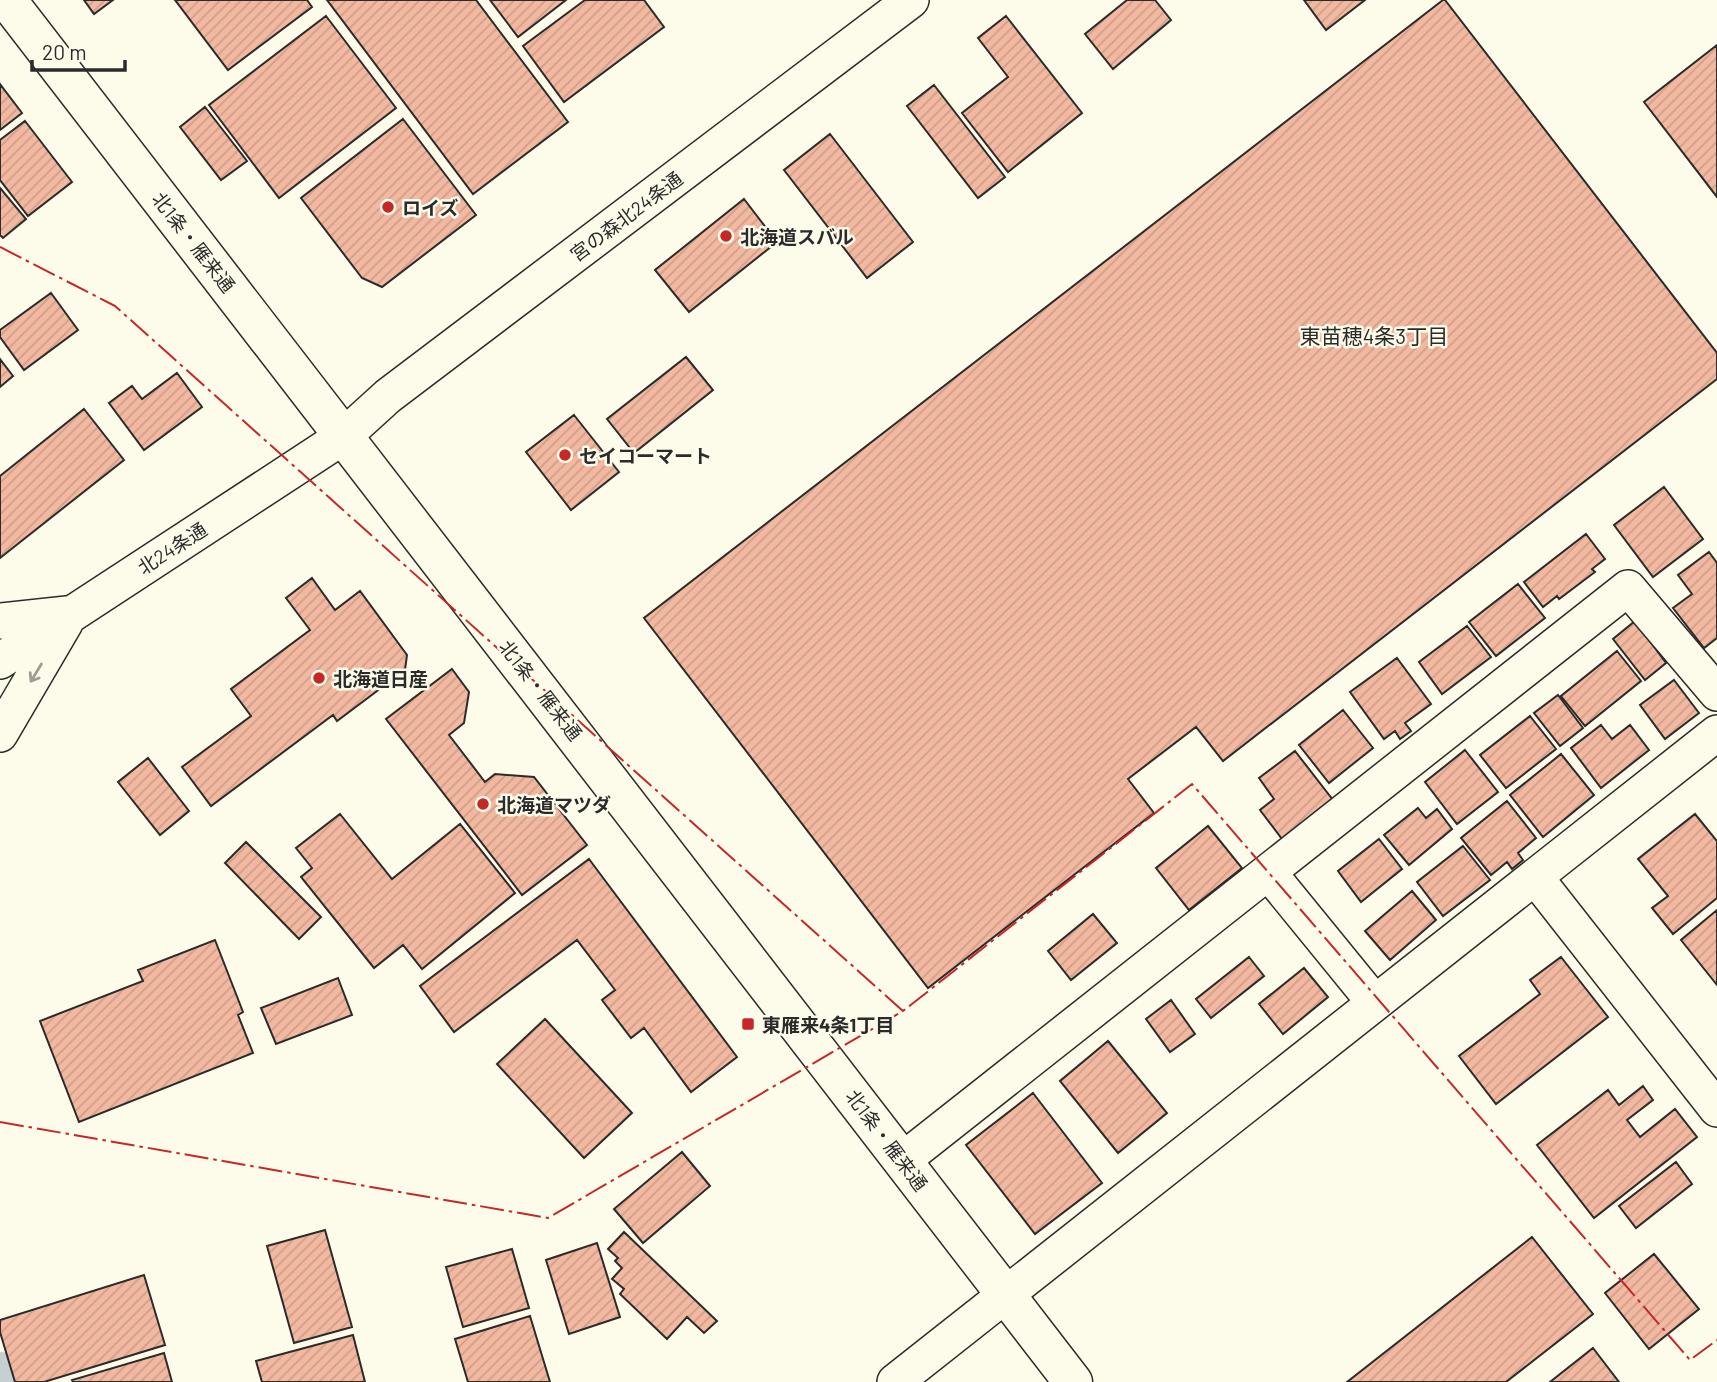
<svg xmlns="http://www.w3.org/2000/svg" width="1717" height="1382" font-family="Barlow,'Noto Sans JP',sans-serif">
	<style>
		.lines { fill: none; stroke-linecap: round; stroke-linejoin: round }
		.river { stroke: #c7d0d0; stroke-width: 56 }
		.building { fill: url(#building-hatch); stroke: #2b2b2b; stroke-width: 2 }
		.minor-casing { stroke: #2b2b2b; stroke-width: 38 }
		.highway-casing { stroke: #2b2b2b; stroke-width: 41 }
		.minor { stroke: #fdfbea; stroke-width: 35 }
		.highway { stroke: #fdfbea; stroke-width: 38 }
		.power { stroke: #c62828; stroke-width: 2; stroke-dasharray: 24 5 3.5 5; stroke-linecap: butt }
		.oneway { stroke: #9e9d94 }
		.poi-dot { fill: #c62828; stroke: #fdfbea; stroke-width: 2.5 }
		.labels { text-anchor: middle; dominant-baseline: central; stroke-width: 5; stroke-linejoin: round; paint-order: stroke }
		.poi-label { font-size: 19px; font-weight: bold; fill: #2b2b2b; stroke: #fdfbea; text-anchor: start }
		.street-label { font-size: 19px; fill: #2b2b2b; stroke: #fdfbea }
		.neighbourhood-label { font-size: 21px; fill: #2b2b2b; stroke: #fdfbea }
	</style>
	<defs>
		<pattern id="building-hatch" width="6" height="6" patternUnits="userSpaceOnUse" patternTransform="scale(1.75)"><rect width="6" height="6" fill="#f2b8a0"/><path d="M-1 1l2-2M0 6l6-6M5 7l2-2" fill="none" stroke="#d09e8a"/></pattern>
	</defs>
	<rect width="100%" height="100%" fill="#fdfbea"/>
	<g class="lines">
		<!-- river -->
		<path class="river" d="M0 1380 1 1382"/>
	</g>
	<!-- building -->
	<path class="building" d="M84 0H113L94 14Z
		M175 0H307L312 7 228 70Z
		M327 0H476L568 122 473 194Z
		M490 0H566L518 37Z
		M585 0H644L664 27 564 102 523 46Z
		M1127 0H1155L1171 20 1113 69 1085 34Z
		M1304 0H1365L1326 30Z
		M1443 0H1445L1717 353V379L1223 761 1196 727 1128 779 1154 813 928 988 644 618Z
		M326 16 396 108 279 198 209 105Z
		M1006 16 1082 113 1008 172 962 113 1008 77 978 38Z
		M1717 45V197L1644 102Z
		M0 84 22 113 0 130Z
		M934 85 1005 177 978 198 907 106Z
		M205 107 247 161 221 180 180 127Z
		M403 119 476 215 382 287 362 278 301 198Z
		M25 121 72 182 28 216 0 180V140Z
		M830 134 913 242 867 278 784 170Z
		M0 188 26 219 3 238 0 235Z
		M744 199 777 242 689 312 655 270Z
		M51 293 78 330 24 370 0 337V330Z
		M686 357 713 390 634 453 607 419Z
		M0 359 13 376 0 387Z
		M177 373 202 407 144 450 109 403 132 386 142 399Z
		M84 409 124 460 0 558V476Z
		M574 415 619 472 571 510 526 452Z
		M1664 487 1703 539 1653 577 1614 525Z
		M1586 534 1605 559 1592 569 1595 572 1559 599 1557 596 1543 607 1524 582Z
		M1709 552 1717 563V638L1704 648 1673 608 1692 594 1678 575Z
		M312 578 335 610 360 591 407 655 405 670 337 721 333 715 211 806 182 767 251 716 231 689 310 630 286 598Z
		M1518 584 1545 618 1496 656 1469 622Z
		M1635 621 1666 663 1645 680 1613 639Z
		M1467 626 1491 657 1442 694 1419 662Z
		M1617 651 1641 681 1585 726 1561 696Z
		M1397 658 1431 704 1405 723 1411 731 1400 739 1395 731 1384 739 1350 692Z
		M452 669 469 692 464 723 449 735 485 782 495 774 534 777 587 845 522 895 386 719Z
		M1674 680 1699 713 1665 739 1640 705Z
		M1558 695 1583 728 1560 746 1534 713Z
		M1343 710 1373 748 1329 783 1299 745Z
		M1530 716 1556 749 1506 788 1480 755Z
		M1601 725 1612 739 1630 725 1649 750 1601 788 1571 748Z
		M1465 750 1498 792 1457 824 1425 782Z
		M1295 751 1333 800 1282 839 1260 810 1274 799 1259 778Z
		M1561 754 1594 795 1543 837 1510 795Z
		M148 758 189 811 160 835 118 782Z
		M1507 801 1536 838 1518 853 1523 860 1512 869 1507 862 1491 875 1461 838Z
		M1418 808 1426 818 1437 809 1452 829 1409 865 1384 835Z
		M340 814 392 879 460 824 515 893 422 969 403 945 374 968 301 877 312 868 296 848Z
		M1695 814 1717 841V898L1673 934 1652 908 1668 896 1638 859Z
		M1208 826 1242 868 1189 910 1156 868Z
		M1379 839 1402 869 1361 902 1338 871Z
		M246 842 321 917 299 939 225 863Z
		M1463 846 1490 880 1443 916 1417 882Z
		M589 859 737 1057 691 1092 644 1028 631 1038 602 1000 615 990 577 940 454 1032 420 986Z
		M1412 891 1436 920 1390 960 1365 931Z
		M1717 910V985L1681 940Z
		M1093 914 1117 943 1071 980 1048 951Z
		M215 940 243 1012 238 1015 253 1053 79 1122 40 1021 143 981 138 970Z
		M1249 957 1264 976 1211 1018 1196 999Z
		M1561 957 1608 1017 1496 1104 1459 1056 1540 994 1530 980Z
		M1304 968 1328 997 1283 1034 1259 1004Z
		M338 978 352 1015 276 1044 261 1008Z
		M1171 1000 1195 1034 1170 1052 1146 1019Z
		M545 1019 632 1113 584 1158 497 1064Z
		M1108 1041 1167 1113 1118 1153 1060 1081Z
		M1643 1086 1653 1100 1627 1120 1640 1137 1675 1109 1697 1137 1594 1218 1537 1145 1608 1090 1619 1105Z
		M1033 1093 1102 1183 1035 1234 966 1145Z
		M682 1152 710 1186 643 1243 614 1209Z
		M1676 1162 1692 1184 1636 1228 1619 1206Z
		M325 1230 352 1327 294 1343 267 1246Z
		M624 1232 717 1321 704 1333 687 1317 667 1339 620 1294 624 1289 612 1279 622 1268 615 1261 618 1258 608 1249Z
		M1532 1237 1593 1314 1506 1382H1347Z
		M597 1243 620 1317 569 1334 546 1260Z
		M512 1249 529 1308 463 1327 446 1267Z
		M1654 1254 1699 1309 1649 1349 1605 1293Z
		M144 1275 165 1345 44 1382H15L0 1332V1320Z
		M530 1316 550 1382H468L455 1339Z
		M353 1335 365 1382H262L256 1361Z
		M1593 1348 1619 1382H1550Z
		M164 1353 172 1382H73L72 1380Z"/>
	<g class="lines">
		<defs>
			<path id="minor" d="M0 621 67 614
				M0 661 344 436 388 396 911 0
				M0 734 65 623
				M1269 873 1375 1003
				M1535 877 1717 1109
				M903 1160 1628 588 1717 693
				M895 1382 1717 733"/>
			<path id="highway" d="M7 0 1073 1382"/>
		</defs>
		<!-- minor casing -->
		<use href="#minor" class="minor-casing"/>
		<!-- highway casing -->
		<use href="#highway" class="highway-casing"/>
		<!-- minor -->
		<use href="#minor" class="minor"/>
		<!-- highway -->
		<use href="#highway" class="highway"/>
		<!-- power -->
		<path class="power" d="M0 247 115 306 903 1011
			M0 1122 548 1218 903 1011 1192 784 1690 1360 1717 1340"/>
	</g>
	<!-- one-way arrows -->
	<defs><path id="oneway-shaft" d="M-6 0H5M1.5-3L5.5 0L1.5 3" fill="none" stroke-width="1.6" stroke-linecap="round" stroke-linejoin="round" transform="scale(1.75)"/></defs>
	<use class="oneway" href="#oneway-shaft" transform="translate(36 673) rotate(121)"/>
	<!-- markers -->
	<g class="poi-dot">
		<circle cx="388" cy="207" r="7"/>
		<circle cx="726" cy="236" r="7"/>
		<circle cx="565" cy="455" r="7"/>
		<circle cx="319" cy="678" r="7"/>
		<circle cx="483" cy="804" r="7"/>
		<rect x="741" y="1017" width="14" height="14" rx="3.5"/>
	</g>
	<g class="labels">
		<!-- poi labels -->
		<g class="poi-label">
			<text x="402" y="207">ロイズ</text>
			<text x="740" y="236">北海道スバル</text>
			<text x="579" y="455">セイコーマート</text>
			<text x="333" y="678">北海道日産</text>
			<text x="497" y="804">北海道マツダ</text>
			<text x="762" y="1024">東雁来4条1丁目</text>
		</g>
		<!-- street labels -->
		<g class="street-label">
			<text transform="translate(626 216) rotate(-37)">宮の森北24条通</text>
			<text transform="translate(194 242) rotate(52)">北1条・雁来通</text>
			<text transform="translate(172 548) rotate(-33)">北24条通</text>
			<text transform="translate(541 690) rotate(52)">北1条・雁来通</text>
			<text transform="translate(887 1140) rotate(53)">北1条・雁来通</text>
		</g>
		<!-- neighbourhood labels -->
		<g class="neighbourhood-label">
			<text x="1374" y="335">東苗穂4条3丁目</text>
		</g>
	</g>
	<!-- scale -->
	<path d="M32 60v10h93v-10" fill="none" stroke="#2b2b2b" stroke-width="3.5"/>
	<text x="42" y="60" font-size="21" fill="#2b2b2b" stroke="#fdfbea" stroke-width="5" paint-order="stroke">20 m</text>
</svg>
